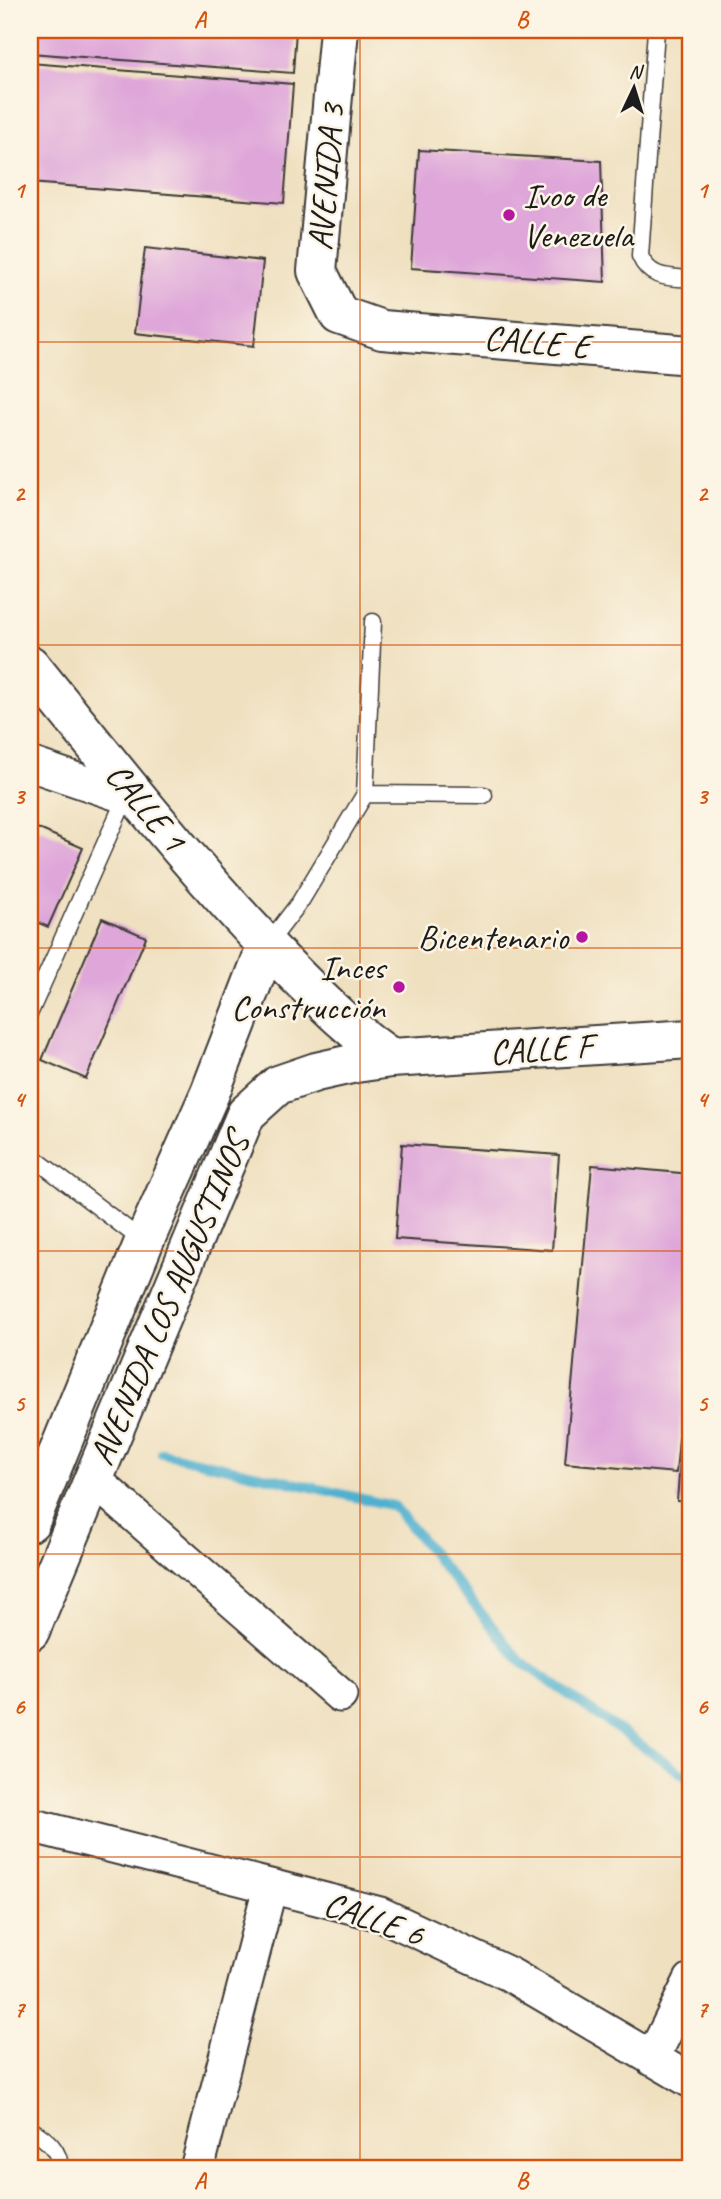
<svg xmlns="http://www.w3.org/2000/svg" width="721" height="2199" font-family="Caveat,sans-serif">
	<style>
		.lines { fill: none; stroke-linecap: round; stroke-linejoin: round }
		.stream { stroke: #50b1cf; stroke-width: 10 }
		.building { fill: #dea6d9 }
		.service-casing { stroke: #3c3935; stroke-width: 19 }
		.minor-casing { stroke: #3c3935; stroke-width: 37 }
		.secondary-casing { stroke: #3c3935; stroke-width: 42 }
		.service { stroke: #fff; stroke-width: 16 }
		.minor { stroke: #fff; stroke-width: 33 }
		.secondary { stroke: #fff; stroke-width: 38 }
		.grid { fill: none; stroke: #d4530e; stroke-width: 2; stroke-opacity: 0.55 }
		.poi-dot { fill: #b5179e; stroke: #fcf5e5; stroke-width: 2.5 }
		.labels { text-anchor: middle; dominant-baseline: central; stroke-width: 5; stroke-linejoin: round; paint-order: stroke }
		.street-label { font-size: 35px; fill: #1c1c1c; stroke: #fcf5e5 }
		.poi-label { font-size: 35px; fill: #1c1c1c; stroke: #fcf5e5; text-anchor: end }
		.neatline { fill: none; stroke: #d4530e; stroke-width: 2.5 }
		.grid-label { font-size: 23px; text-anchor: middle; font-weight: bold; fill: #d4530e }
	</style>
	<rect width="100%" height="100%" fill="#fcf5e5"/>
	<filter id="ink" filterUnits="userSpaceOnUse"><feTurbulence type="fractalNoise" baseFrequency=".0143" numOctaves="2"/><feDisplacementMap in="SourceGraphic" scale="14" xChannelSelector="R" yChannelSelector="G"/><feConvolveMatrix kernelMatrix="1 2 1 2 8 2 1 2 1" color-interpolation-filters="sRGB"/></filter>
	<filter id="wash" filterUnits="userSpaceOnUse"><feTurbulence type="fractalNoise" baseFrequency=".00686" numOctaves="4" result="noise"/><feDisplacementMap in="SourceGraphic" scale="28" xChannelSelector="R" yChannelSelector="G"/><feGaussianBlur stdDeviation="1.57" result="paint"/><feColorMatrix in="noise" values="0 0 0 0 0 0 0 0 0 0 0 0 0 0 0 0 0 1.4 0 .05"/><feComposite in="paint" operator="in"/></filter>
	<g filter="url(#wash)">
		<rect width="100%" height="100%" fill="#efe0c0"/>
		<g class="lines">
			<!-- stream -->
			<path class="stream" d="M162 1453 394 1506 520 1661 691 1780"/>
		</g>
		<g id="blocks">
			<!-- building -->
			<path class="building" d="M30 30H296L293 73 30 53Z
				M30 63 293 84 284 203 30 183Z
				M419 150 601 161 605 282 411 268Z
				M145 248 263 261 254 346 135 333Z
				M30 825 83 848 48 927 30 919Z
				M102 918 146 937 86 1079 42 1060Z
				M402 1144 559 1155 552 1250 395 1239Z
				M592 1165 691 1174V1304L676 1473 565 1463Z
				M689 1347H691V1502L677 1501Z"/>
		</g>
	</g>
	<g filter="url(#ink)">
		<use href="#blocks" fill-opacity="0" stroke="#3c3935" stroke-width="2"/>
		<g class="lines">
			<defs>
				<path id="service" d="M656 30 640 256C650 279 668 277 691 279
					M365 794 484 795
					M267 945 300 902 365 794 373 622
					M30 1012 125 799
					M30 1155 144 1242
					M30 2129C46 2139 60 2149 60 2169"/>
				<path id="minor" d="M30 764 142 802
					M93 1479 340 1695
					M30 1825 380 1914 509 1974 691 2081
					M652 2059 691 1980
					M197 2169 270 1887"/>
				<path id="secondary" d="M339 30 317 271 339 315 382 330 691 355
					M30 665C113 767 194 872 287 966 320 999 352 1032 391 1058
					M30 1522 144 1242 210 1093 267 945
					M30 1631 246 1114 278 1085 316 1072 356 1063 391 1058 691 1039"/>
			</defs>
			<!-- service casing -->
			<use href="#service" class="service-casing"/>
			<!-- minor casing -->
			<use href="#minor" class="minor-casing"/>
			<!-- secondary casing -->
			<use href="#secondary" class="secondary-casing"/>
			<!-- service -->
			<use href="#service" class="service"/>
			<!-- minor -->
			<use href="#minor" class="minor"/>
			<!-- secondary -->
			<use href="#secondary" class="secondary"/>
		</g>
	</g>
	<!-- grid -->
	<path class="grid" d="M360 30V2169M30 342H691M30 645H691M30 948H691M30 1251H691M30 1554H691M30 1857H691"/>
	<!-- markers -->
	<g class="poi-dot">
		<circle cx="509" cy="215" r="7"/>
		<circle cx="582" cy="937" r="7"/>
		<circle cx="399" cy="987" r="7"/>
	</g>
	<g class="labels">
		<!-- street labels -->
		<g class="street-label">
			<text transform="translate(326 177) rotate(-85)">AVENIDA 3</text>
			<text transform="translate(537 342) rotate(5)">CALLE E</text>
			<text transform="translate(146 807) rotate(50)">CALLE 1</text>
			<text transform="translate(541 1049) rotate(-4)">CALLE F</text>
			<text transform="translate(169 1299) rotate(-67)">AVENIDA LOS AUGUSTINOS</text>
			<text transform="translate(374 1919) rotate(19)">CALLE 6</text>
		</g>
		<!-- poi labels -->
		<g class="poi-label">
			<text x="523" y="195" text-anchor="start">Ivoo de<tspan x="523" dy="40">Venezuela</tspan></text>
			<text x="568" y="937">Bicentenario</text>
			<text x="385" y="967">Inces<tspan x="385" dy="40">Construcción</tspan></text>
		</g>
	</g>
	<!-- margin -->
	<rect width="721" height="2199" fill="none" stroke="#fcf5e5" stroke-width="77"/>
	<!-- north arrow -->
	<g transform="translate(634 88) rotate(4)" stroke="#fcf5e5" stroke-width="5" paint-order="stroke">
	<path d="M0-5L12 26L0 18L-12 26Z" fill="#1c1c1c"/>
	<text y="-10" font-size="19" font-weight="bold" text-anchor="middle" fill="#1c1c1c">N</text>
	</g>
	<rect x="38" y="38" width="644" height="2122" class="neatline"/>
	<g class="grid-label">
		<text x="200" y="27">A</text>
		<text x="522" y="27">B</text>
		<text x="19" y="198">1</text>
		<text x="702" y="198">1</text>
		<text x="19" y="501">2</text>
		<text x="702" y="501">2</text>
		<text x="19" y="804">3</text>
		<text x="702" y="804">3</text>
		<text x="19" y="1107">4</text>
		<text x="702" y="1107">4</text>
		<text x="19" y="1411">5</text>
		<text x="702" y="1411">5</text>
		<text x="19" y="1714">6</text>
		<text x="702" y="1714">6</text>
		<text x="19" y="2017">7</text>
		<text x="702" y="2017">7</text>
		<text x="200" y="2188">A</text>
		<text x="522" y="2188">B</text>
	</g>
</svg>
